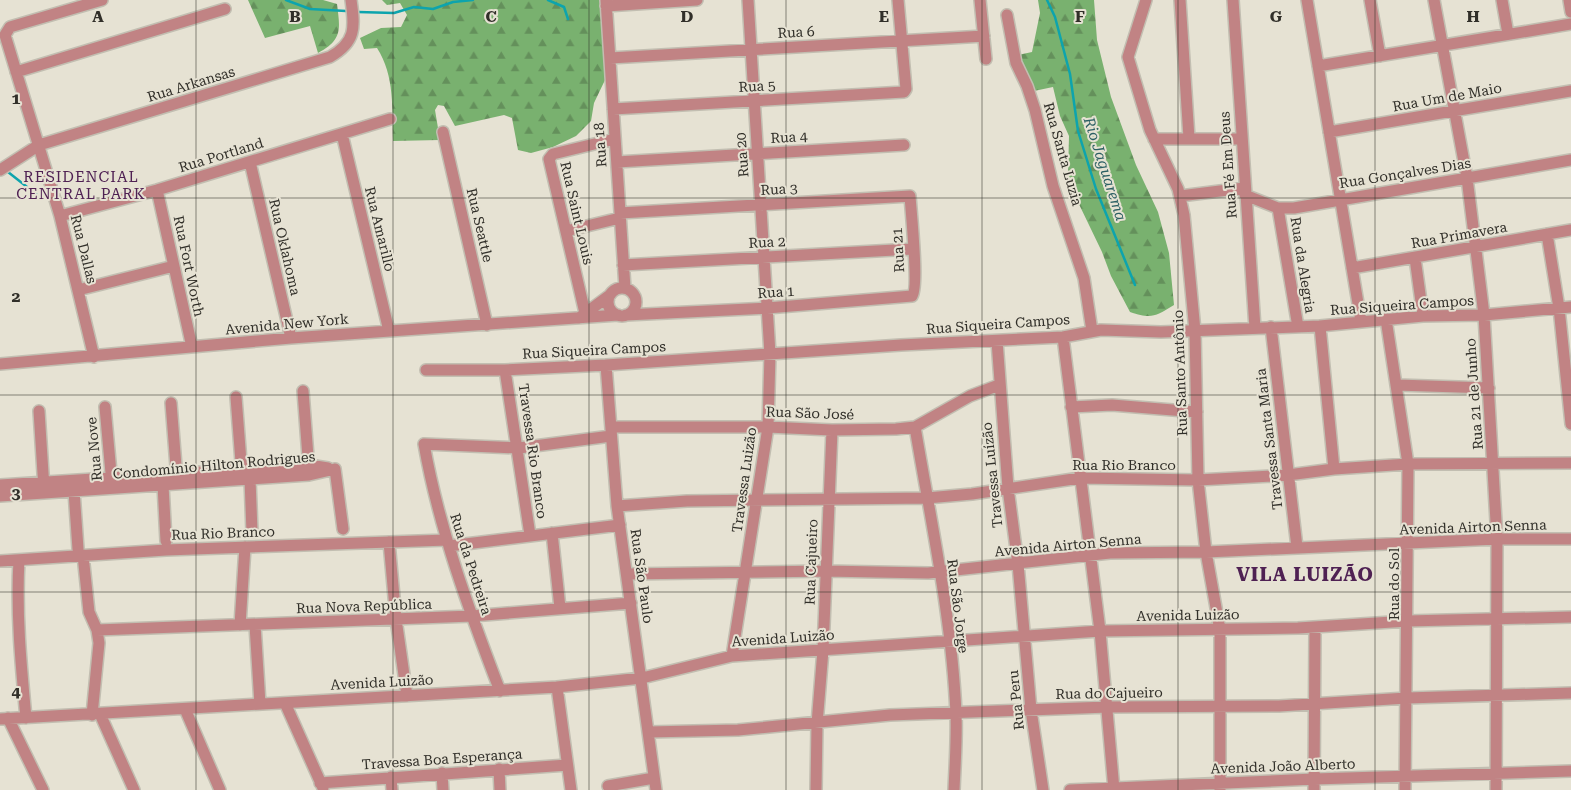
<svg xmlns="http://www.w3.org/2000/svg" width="1571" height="790" font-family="'Roboto Serif',serif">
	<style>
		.forest { fill: url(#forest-firs) }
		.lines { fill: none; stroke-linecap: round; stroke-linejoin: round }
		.stream { stroke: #0da4ad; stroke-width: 2.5 }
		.minor-casing { stroke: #c2beb1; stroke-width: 14 }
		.minor { stroke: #c18384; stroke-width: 11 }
		.grid { fill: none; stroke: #312f29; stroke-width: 1; stroke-opacity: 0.55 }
		.labels { text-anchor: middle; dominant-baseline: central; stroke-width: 4; stroke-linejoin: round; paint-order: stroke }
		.street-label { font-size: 14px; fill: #312f29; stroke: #e6e2d3 }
		.water-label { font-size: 15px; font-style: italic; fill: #2b5f63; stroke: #e6e2d3 }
		.neighbourhood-label { font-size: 15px; letter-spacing: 1px; fill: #4f2153; stroke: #e6e2d3 }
		.district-label { font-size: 19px; font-weight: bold; letter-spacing: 1px; fill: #4f2153; stroke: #e6e2d3 }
		.grid-label { font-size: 16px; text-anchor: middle; font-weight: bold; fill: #312f29; stroke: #e6e2d3; stroke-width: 4; stroke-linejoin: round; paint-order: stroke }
	</style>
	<defs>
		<pattern id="forest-firs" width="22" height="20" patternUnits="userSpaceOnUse" patternTransform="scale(1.25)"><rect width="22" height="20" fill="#79b16f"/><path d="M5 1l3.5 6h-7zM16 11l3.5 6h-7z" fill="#64905b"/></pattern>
	</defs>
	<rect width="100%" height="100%" fill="#e6e2d3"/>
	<!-- forest -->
	<path class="forest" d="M248 0H323L337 4C340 29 343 40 318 53L310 26 265 38Z
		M382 0H600L605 80 594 103 591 121 576 136 553 147 531 153 518 150 512 118 504 115 455 126 444 106 438 105 435 110 440 140 393 141C392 109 395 76 377 48L364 49 360 38 381 28 401 27 407 15 400 3 387 5Z
		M1038 0H1094L1097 40 1111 97 1136 165 1158 212 1169 253 1174 305C1155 317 1151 319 1130 312L1111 276 1102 252 1076 198 1068 174 1069 136 1060 116 1053 87 1034 91 1018 55 1032 52 1040 13Z"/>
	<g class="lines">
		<!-- stream -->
		<path class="stream" d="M286 0 310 9 346 11
			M548 0 564 7 568 19
			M1047 0 1055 17 1070 74 1078 131 1096 189 1135 285
			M358 12 394 13 414 7 433 9 453 2 473 0
			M8 172 36 194"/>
		<defs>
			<path id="minor" d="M606 0 625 288
				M980 0 986 59
				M1146 0 1128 57 1150 130 1178 189 1184 215 1195 331 1198 480 1206 552 1220 630V790
				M1180 0 1189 138
				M1233 0 1255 328
				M1307 0 1361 321
				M1370 0 1380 56
				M1434 0 1467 178 1484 315 1497 539 1496 790
				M1502 0 1508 34
				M1569 0 1571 12
				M606 6 697 0
				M1007 15 1016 63 1027 86 1035 110 1053 186 1084 278 1092 331
				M610 58 984 36
				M1318 66 1571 24
				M16 72 225 9
				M613 109 904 92 906 89 898 0
				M443 132 487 325
				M1329 132 1571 91
				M342 134 389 331
				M1154 139H1241
				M250 162 291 338
				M617 162 904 145
				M0 170 39 145 330 57C356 42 355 28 351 0
				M157 190 192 347
				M1245 195 1278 208H1294L1571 160
				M1180 196 1244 188
				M1278 208 1298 327
				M620 213 910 196C911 211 919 289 912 296L767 308 626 315
				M60 216 157 190 390 119
				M566 231 620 218
				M1547 234 1559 308 1571 424
				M1415 258 1423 316
				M623 265 913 249
				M1352 268 1571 230
				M608 302a14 14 0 1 1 28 0a14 14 0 1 1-28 0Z
				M78 290 174 266
				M585 313 549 159 553 154 615 139
				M579 318 610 295
				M1386 319 1408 464 1405 790
				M1320 326 1334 469
				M1271 327 1297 547
				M1063 337 1100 631 1114 790
				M997 341 1008 488 1018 564 1031 710 1043 790
				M94 357 60 216 5 35 10 27 102 0
				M0 364 291 338 618 315
				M606 365 617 506 656 790
				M426 370H505L606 365 901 345 1063 337 1101 330 1161 332 1320 326 1423 316 1484 315 1571 307
				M505 370 530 535
				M1397 385 1489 388
				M303 391 309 470
				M236 397 242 475
				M171 403 177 479
				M105 407 112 484
				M1071 407 1112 405 1197 412
				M39 411 44 489
				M611 427H768L832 430 896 429 915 427 970 396 999 385
				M915 427C931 522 952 618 956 714 957 739 955 765 954 790
				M335 469 343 529
				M250 479 252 532
				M0 485 309 465 328 468
				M163 485 166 541
				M74 491 78 549
				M0 496 309 475 335 469
				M617 506 687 501 927 498 972 494 1080 478 1198 480 1288 475 1334 469 1408 464 1571 463
				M552 533 560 608
				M389 542 396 619 407 696
				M449 546 620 525
				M83 555 89 612 97 630 99 643 92 715
				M19 560C16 613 21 665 26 718
				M0 561 166 550 447 540
				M628 574 826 571 928 573 1110 553 1206 552 1497 539H1571
				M240 625 245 547
				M255 625 260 704
				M97 630 472 616 631 603
				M732 656 768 427 770 354 748 0
				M557 687 571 790
				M500 691C469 610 439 529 424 444L519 448 611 436
				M285 703 323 788
				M185 709 220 790
				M100 714 134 790
				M8 718 43 790
				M0 719 557 687 642 678 732 656 1100 631 1298 628 1408 621 1571 617
				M649 732 738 730 890 715 1108 707 1279 706 1407 698 1571 693
				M499 769 500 790
				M442 773 443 790
				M391 777 392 790
				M320 783 567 765
				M608 786 654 778
				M816 790 817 724 823 650 832 430
				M1070 790 1314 779 1571 771
				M1314 790 1315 627"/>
		</defs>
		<!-- minor casing -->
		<use href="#minor" class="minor-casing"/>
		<!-- minor -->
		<use href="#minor" class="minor"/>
	</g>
	<!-- grid -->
	<path class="grid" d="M196 0V790M393 0V790M589 0V790M786 0V790M982 0V790M1178 0V790M1375 0V790M0 198H1571M0 395H1571M0 592H1571"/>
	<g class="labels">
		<!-- street labels -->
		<g class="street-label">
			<text transform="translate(796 32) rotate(-3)">Rua 6</text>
			<text transform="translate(191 84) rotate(-17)">Rua Arkansas</text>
			<text transform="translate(757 86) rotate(-3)">Rua 5</text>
			<text transform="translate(1447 97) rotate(-10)">Rua Um de Maio</text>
			<text transform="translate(789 137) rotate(-3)">Rua 4</text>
			<text transform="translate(600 145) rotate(-94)">Rua 18</text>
			<text transform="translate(1063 154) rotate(74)">Rua Santa Luzia</text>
			<text transform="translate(221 155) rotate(-17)">Rua Portland</text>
			<text transform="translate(742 155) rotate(-94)">Rua 20</text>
			<text transform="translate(1228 165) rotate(-94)">Rua Fé Em Deus</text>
			<text transform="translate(1405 173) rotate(-9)">Rua Gonçalves Dias</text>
			<text transform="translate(779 189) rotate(-3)">Rua 3</text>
			<text transform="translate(577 213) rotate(77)">Rua Saint Louis</text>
			<text transform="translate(480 225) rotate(77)">Rua Seattle</text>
			<text transform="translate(380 229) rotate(76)">Rua Amarillo</text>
			<text transform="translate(1459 235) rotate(-10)">Rua Primavera</text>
			<text transform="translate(767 242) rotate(-3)">Rua 2</text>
			<text transform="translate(285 247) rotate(77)">Rua Oklahoma</text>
			<text transform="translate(84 249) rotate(76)">Rua Dallas</text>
			<text transform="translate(898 250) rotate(-93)">Rua 21</text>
			<text transform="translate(1303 265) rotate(81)">Rua da Alegria</text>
			<text transform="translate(189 266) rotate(78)">Rua Fort Worth</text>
			<text transform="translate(776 292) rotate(-4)">Rua 1</text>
			<text transform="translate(1402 305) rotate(-4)">Rua Siqueira Campos</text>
			<text transform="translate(287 324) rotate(-5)">Avenida New York</text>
			<text transform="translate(998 324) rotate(-4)">Rua Siqueira Campos</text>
			<text transform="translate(594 350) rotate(-3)">Rua Siqueira Campos</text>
			<text transform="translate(1180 373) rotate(-92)">Rua Santo Antônio</text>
			<text transform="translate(1474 394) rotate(-94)">Rua 21 de Junho</text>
			<text transform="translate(810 413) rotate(2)">Rua São José</text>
			<text transform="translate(1269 439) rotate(-97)">Travessa Santa Maria</text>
			<text transform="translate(94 449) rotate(-95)">Rua Nove</text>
			<text transform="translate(533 451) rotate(82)">Travessa Rio Branco</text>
			<text transform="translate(214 465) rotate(-5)">Condomínio Hilton Rodrigues</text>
			<text x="1124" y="465">Rua Rio Branco</text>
			<text transform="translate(992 475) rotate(-96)">Travessa Luízão</text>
			<text transform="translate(744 480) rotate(-82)">Travessa Luizão</text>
			<text transform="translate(1473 527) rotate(-2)">Avenida Airton Senna</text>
			<text transform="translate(223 533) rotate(-2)">Rua Rio Branco</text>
			<text transform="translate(1068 545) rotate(-5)">Avenida Airton Senna</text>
			<text transform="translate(811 562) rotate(-88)">Rua Cajueiro</text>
			<text transform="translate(471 564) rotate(72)">Rua da Pedreira</text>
			<text transform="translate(642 576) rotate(82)">Rua São Paulo</text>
			<text transform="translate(1394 584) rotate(-90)">Rua do Sol</text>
			<text transform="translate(364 606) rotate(-2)">Rua Nova República</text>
			<text transform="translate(958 606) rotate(83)">Rua São Jorge</text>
			<text transform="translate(1188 615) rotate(-1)">Avenida Luizão</text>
			<text transform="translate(783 638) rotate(-4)">Avenida Luizão</text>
			<text transform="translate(382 682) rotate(-3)">Avenida Luizão</text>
			<text transform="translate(1109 693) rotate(-1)">Rua do Cajueiro</text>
			<text transform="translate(1016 700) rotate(-96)">Rua Peru</text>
			<text transform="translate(442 759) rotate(-4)">Travessa Boa Esperança</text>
			<text transform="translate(1283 766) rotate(-2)">Avenida João Alberto</text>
		</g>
		<!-- water labels -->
		<g class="water-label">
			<text transform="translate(1105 169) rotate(72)">Rio Jaguarema</text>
		</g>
		<!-- neighbourhood labels -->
		<g class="neighbourhood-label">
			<text x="81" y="177">RESIDENCIAL<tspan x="81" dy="17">CENTRAL PARK</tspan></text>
		</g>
		<!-- district labels -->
		<g class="district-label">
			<text x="1305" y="574">VILA LUIZÃO</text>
		</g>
	</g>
	<g class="grid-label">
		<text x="98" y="22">A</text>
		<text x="295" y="22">B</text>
		<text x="491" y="22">C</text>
		<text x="687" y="22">D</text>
		<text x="884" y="22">E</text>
		<text x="1080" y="22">F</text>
		<text x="1276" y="22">G</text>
		<text x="1473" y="22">H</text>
		<text x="16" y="104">1</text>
		<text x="16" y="302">2</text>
		<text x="16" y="499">3</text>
		<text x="16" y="697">4</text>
	</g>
</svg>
